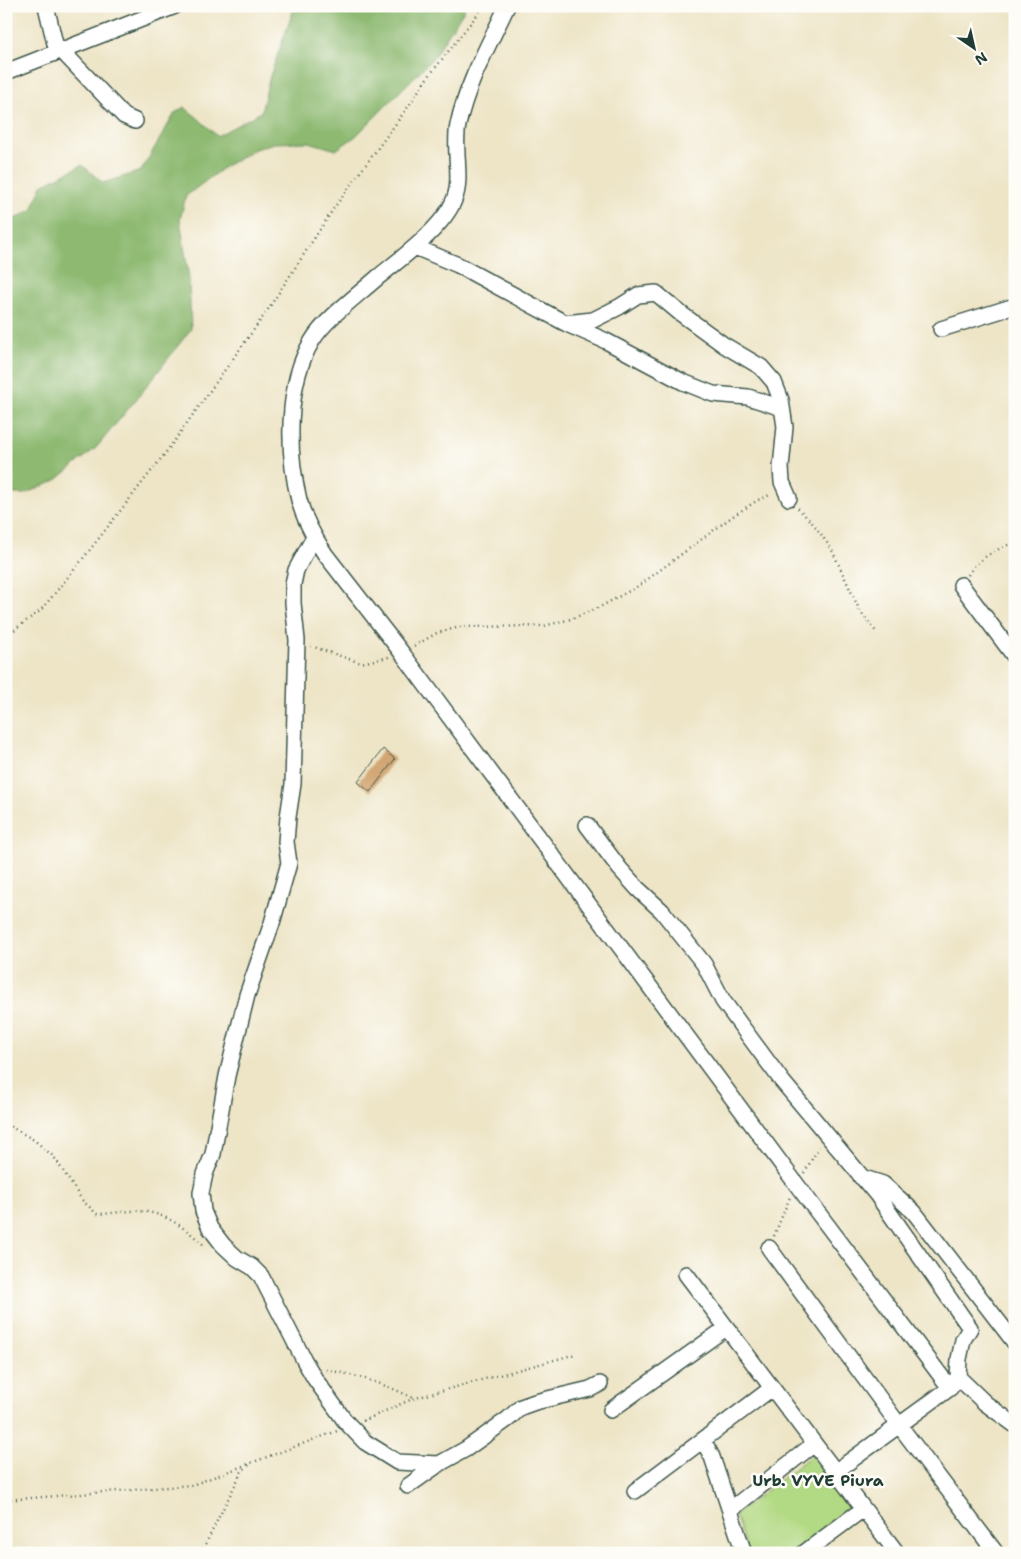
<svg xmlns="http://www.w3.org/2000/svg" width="1021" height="1559" font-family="'Shantell Sans',sans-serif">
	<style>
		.green { fill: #b2d983; stroke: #688b5c }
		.forest { fill: #8db971; stroke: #567b52 }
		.building { fill: #d2a673 }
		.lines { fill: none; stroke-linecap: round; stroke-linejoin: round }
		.minor-casing { stroke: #3e564a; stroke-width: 18 }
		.path { stroke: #3e564a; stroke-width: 2.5; stroke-dasharray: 1 4; stroke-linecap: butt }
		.minor { stroke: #fff; stroke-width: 15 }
		.labels { text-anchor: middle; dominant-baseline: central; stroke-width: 5; stroke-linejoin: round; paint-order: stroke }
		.neighbourhood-label { font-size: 16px; font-weight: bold; fill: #1f3d34; stroke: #fdfcf7 }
	</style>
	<rect width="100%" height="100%" fill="#fdfcf7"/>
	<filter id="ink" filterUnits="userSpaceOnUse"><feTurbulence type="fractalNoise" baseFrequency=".02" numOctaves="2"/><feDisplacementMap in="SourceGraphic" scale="10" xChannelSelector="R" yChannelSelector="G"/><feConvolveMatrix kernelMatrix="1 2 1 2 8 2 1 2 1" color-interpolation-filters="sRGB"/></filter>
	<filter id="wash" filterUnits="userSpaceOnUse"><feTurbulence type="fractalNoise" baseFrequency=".0096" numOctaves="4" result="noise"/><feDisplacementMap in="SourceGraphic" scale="20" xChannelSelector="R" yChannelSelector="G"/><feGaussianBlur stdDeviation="1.12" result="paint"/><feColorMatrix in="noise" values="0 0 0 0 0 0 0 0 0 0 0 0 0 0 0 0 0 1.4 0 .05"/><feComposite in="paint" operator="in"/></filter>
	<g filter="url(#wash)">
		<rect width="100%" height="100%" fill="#eee5c7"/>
		<!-- green -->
		<path class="green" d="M813 1454 854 1508 795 1553H748L735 1515Z"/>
		<!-- forest -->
		<path class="forest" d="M295 6H465L464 10 433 58 356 136 336 150 309 142 274 143 255 149 224 167 186 196 180 219 189 279 191 329 143 391 96 448 55 481 24 494H6V223L32 210 42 185 82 165 103 183 141 171 175 113 184 107 198 118 217 136 261 112 270 76Z"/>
		<g id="blocks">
			<!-- building -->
			<path class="building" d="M383 749 395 759 370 792 358 782Z"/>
		</g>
	</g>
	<g filter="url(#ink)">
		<use href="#blocks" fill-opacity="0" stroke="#3e564a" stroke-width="1"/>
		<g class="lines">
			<defs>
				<path id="minor" d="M46 6 57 52
					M507 6C489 45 467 83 458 125 453 149 463 179 454 200 443 228 400 259 377 278 358 295 325 319 312 341 286 384 287 452 299 500 304 519 314 537 325 554L402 653 797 1185 950 1388
					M61 50 124 116 135 121
					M6 72 175 6
					M415 247 458 265 565 323 593 320 619 307 638 295 656 293 680 313 724 345 761 367 774 382 781 400 785 427 781 467 782 482 789 498
					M567 324 606 341 683 382 713 394 748 397 782 408
					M941 329 1015 306
					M314 537 296 570 293 584V603L297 640 293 784 288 817 286 842 289 863 272 923 247 995 227 1076 213 1154 205 1174 201 1193 203 1211 210 1228 223 1245 237 1258 252 1267 261 1276 304 1360 315 1379 345 1421 365 1442 397 1462 439 1464 466 1449 508 1419 521 1407 535 1402 590 1389 600 1384
					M961 585 1015 657
					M587 825 620 869 638 889 662 911 704 964 723 1001 745 1031 782 1081 877 1195 970 1328 963 1340 959 1359 958 1377 950 1388 835 1472
					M861 1177 883 1184 914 1212 1015 1343
					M769 1248 899 1425 996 1553
					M686 1274 897 1553
					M958 1377 985 1403 1015 1425
					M611 1410 726 1328
					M703 1440 712 1457 744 1553
					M408 1486 439 1464
					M635 1491 772 1388
					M730 1510 814 1444
					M804 1553 863 1509"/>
			</defs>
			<!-- minor casing -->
			<use href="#minor" class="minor-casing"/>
			<!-- path -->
			<path class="path" d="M798 508 816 527 832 550 860 611 877 633
				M968 575C979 557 996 550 1015 542
				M6 636 41 610 78 565 167 451 265 314 334 208 408 107 425 81 484 6
				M311 646 361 663 389 657
				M414 646 437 633 460 627 544 626 571 619 600 607 640 585 733 516 758 500 772 494
				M6 1124 34 1140 54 1157 82 1200 97 1214C111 1214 127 1210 140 1211 167 1213 186 1229 205 1246
				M804 1173 819 1147
				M774 1236 790 1197
				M326 1370C357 1375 385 1384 413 1398
				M363 1421 412 1399 576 1354
				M6 1500 192 1485 337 1431
				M201 1553 242 1471 249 1465"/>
			<!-- minor -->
			<use href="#minor" class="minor"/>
		</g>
	</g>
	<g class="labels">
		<!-- neighbourhood labels -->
		<g class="neighbourhood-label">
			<text x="818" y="1480">Urb. VYVE Piura</text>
		</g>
	</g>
	<!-- margin -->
	<rect width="1021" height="1559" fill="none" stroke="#fdfcf7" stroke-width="25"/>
	<!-- north arrow -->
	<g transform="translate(974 48) rotate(146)" stroke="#fdfcf7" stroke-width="4" paint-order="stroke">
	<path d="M0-4L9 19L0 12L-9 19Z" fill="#1f3d34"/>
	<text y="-8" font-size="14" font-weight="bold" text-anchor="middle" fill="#1f3d34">N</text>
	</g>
</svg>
